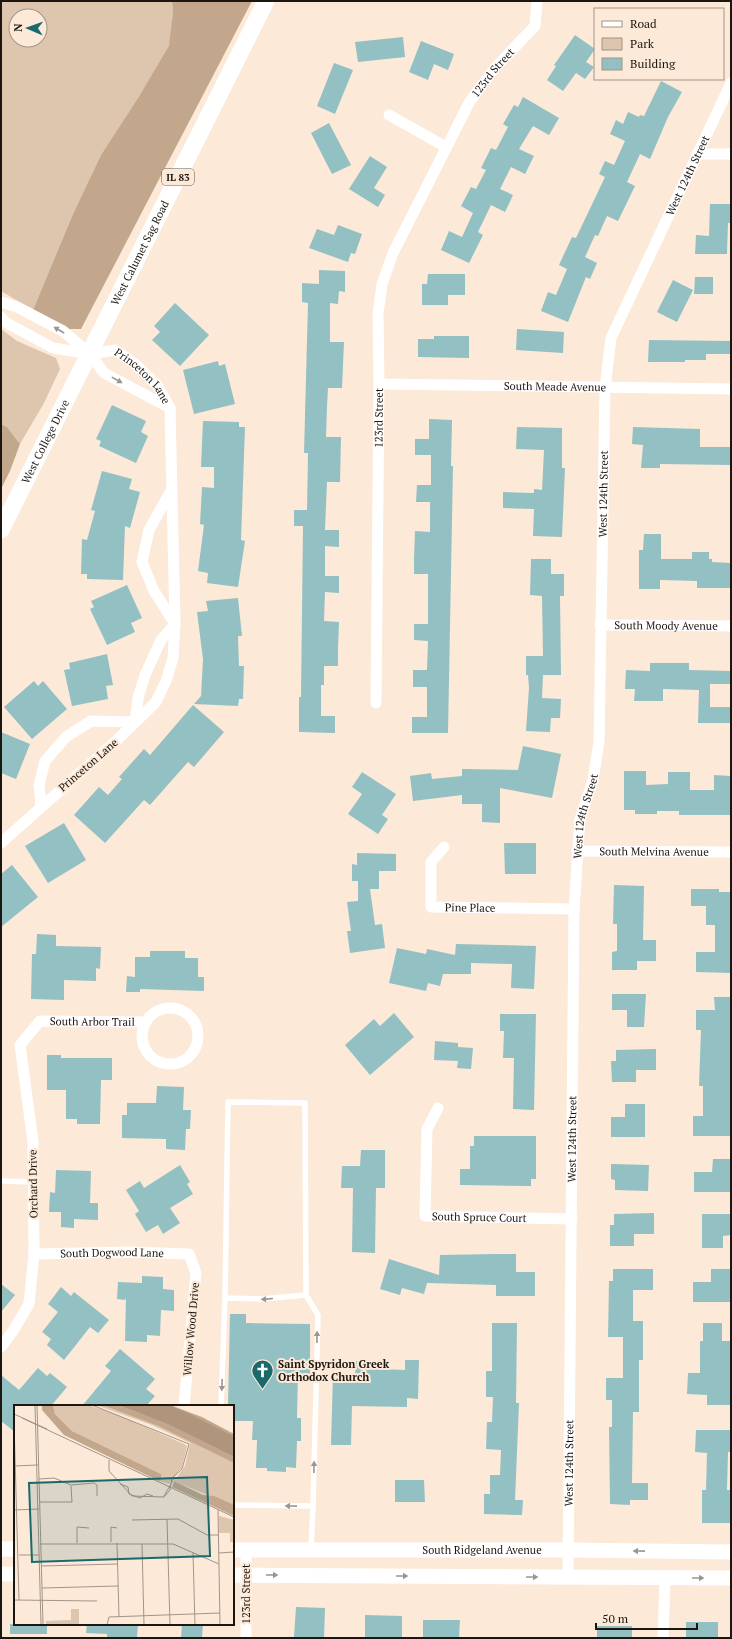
<svg xmlns="http://www.w3.org/2000/svg" width="732" height="1639" font-family="'PT Serif',serif">
	<style>
		.green { fill: #dec5ae; fill-rule: evenodd }
		.forest { fill: #c2a78d }
		.building { fill: #93c0c3 }
		.lines { fill: none; stroke-linecap: round; stroke-linejoin: round }
		.lane { stroke: #fff; stroke-width: 5.5 }
		.street { stroke: #fff; stroke-width: 11 }
		.secondary { stroke: #fff; stroke-width: 15 }
		.primary { stroke: #fff; stroke-width: 17 }
		.oneway { fill: #999693 }
		.labels { text-anchor: middle; dominant-baseline: central; stroke-width: 4; stroke-linejoin: round; paint-order: stroke }
		.shield { fill: #fce9d8; stroke: #5f554c; stroke-width: 1 }
		.shield-label { font-size: 10px; font-weight: bold; fill: #1c1610 }
		.street-label { font-size: 11px; fill: #1c1610; stroke: #fce9d8 }
		.poi-label { font-size: 11px; font-weight: bold; fill: #1c1610; stroke: #fce9d8; text-anchor: start }
		.inset-road { fill: none; stroke: #a29588; stroke-width: 1 }
		.view { fill: #1b686d; fill-opacity: 0.15; stroke: #1b686d; stroke-width: 2 }
		.inset-edge { fill: none; stroke: #1c1610; stroke-width: 2 }
	</style>
	<rect width="100%" height="100%" fill="#fce9d8"/>
	<!-- green -->
	<path class="green" d="M1 1H172L173 12 170 46 138 98 101 155 73 214 33 310 1 291ZM16 16H40V40H16Z
		M1 329 17 341 56 358 60 369 44 403 20 444 7 427 1 424Z"/>
	<!-- forest -->
	<path class="forest" d="M172 1H252L81 329H68L33 310 73 214 101 155 138 98 169 46 173 12Z
		M1 424 7 427 20 444 10 471 1 489Z"/>
	<!-- building -->
	<path class="building" d="M575 35 595 49 586 62 594 67 585 79 576 73 563 91 547 80 556 66 554 65Z
		M403 37 405 57 358 62 355 42Z
		M421 41 454 54 448 70 434 64 428 80 409 72Z
		M334 63 353 70 335 114 317 106Z
		M661 81 682 92 668 117 650 159 640 154 627 182 635 186 618 221 607 216 598 236 595 235 585 257 597 263 590 279 586 277 568 322 541 311 548 292 556 295 567 269 559 265 572 237 576 238 605 177 599 174 605 161 614 165 625 141 610 134 616 120 623 124 628 112 639 117 640 115 644 116Z
		M523 97 559 118 549 135 533 126 519 149 534 156 525 174 511 167 500 189 513 195 505 212 491 205 478 232 483 235 469 263 441 250 449 231 462 237 473 213 461 206 471 187 476 189 486 170 481 168 491 148 496 150 508 127 503 124 514 105 518 107Z
		M329 123 351 165 332 174 311 133Z
		M370 156 387 167 374 188 385 195 378 207 349 189Z
		M710 204H731V223H728L727 254H695L696 235 709 236Z
		M338 225 362 234 355 254 351 253 348 262 309 248 317 229 334 235Z
		M319 270 345 271V292L339 291 338 304 330 303V342H344L342 388H328L327 407 326 437H341L340 482H327L325 530H339V547L325 546V576H339V593L325 592 324 621 339 622 338 649V666H324V685H321V716H335V733L299 732V697H301L303 526H294V510H307L308 453H304L308 303 302 302V283L319 284Z
		M428 274H465V295H448V305H422V284H427Z
		M695 277H713V294H694Z
		M673 280 693 290 677 322 657 312Z
		M175 303 209 335 180 366 152 340 160 332 154 326Z
		M517 329 564 332 563 353 516 350Z
		M434 336H469V358L418 357V339H434Z
		M649 340 731 341V354H706V360H685V362H648Z
		M218 361 219 366 225 364 235 404 194 414 183 370Z
		M112 405 146 421 141 432 148 436 136 463 99 446 101 441 96 439Z
		M429 419 452 420 451 466H453L448 733H412V717H427V687H413V670H427L428 641 414 640V624H428V574H414V558L415 531 430 532V502H416L417 485H431V455H415V439H429Z
		M203 421 239 422V427H245L241 540 245 541 238 587 207 583 208 573 198 571 204 525 200 524 202 487 214 488V467H201Z
		M517 427 562 428V468H565L562 537 533 536 534 509 503 508V492L534 493V489L542 490 544 450 516 449Z
		M633 427 700 429V447H731V465L660 464V468H641L643 445 632 444Z
		M102 471 132 479 129 489 140 492 130 528 125 526 123 580 87 579V574H81L82 539 87 540 95 511 91 510Z
		M644 534H661V559H692V552H709V559H712V562L731 563V588H697V581L660 580V589H639V550H643Z
		M531 559H551V574H564V596H560L561 675H543L542 698 561 699 560 718H551L550 732 526 731 529 688 528 675H526V656H543L542 596 530 595Z
		M127 585 142 618 131 623 135 632 107 645 90 609 94 607 91 601Z
		M238 598 242 636H238L239 666H244L243 699H239L238 706 194 704 201 696 203 659 197 612 208 611 206 601Z
		M107 654 113 685 106 686 108 699 72 706 64 670 70 669 69 663Z
		M650 663H689V670L731 671V684H710V707H731V723H698L699 690 663 689V701H634L635 689H625L626 670 650 671Z
		M34 681 38 686 43 681 67 709 32 739 4 707Z
		M193 705 224 732 194 767 188 762 150 805 144 800 105 843 74 815 99 787 108 795 122 779 119 777 144 749 150 755Z
		M1 732 30 744 16 779 1 773Z
		M523 746 561 754 552 798 500 788V823L482 822V804H462V795L413 801 410 776 431 773 432 779 462 776V769L518 770Z
		M624 771H646V785L668 784V772H690V790H714V775L731 776V815H679V811H657V814H635V810H624Z
		M362 772 396 794 382 815 388 819 378 834 348 814 362 794 352 787Z
		M64 823 86 860 48 883 25 846Z
		M504 843H536V874H505Z
		M357 853 396 854V871H379V889H370L375 925 382 924 385 948 350 953 347 931H351L347 902 358 901V881H352V864L357 865Z
		M12 865 38 897 1 927V874Z
		M614 885 644 886 643 940H656V961H637V970H612V952L617 951V924H613Z
		M691 889H719V892H731V973L696 972V952H715V925H706V906H691Z
		M37 934 56 935V946L101 947 100 969 96 968V981L64 980V1000L31 999 32 954H36Z
		M456 944 536 946 534 989 511 988 512 964 471 963V974H443L440 986 428 983 426 991 389 983 397 948 426 954 427 949 455 955Z
		M150 951H185V958H198V977H204V991L140 989V992H126L127 976 135 977V957H150Z
		M612 994H646L644 1027H627V1010H612Z
		M714 997H731V1136H693V1116H703V1086H699L701 1030H696V1010H715Z
		M394 1013 414 1037 370 1075 345 1045 374 1019 380 1026Z
		M500 1014H536L534 1110 513 1109 514 1058H503L504 1031H500Z
		M435 1041 458 1043V1047L473 1048 471 1069 457 1068 458 1061 434 1060Z
		M656 1049V1070H636V1082H612L611 1061H616V1050Z
		M47 1055H61V1058H112V1080H101L100 1124H77V1119H66V1090H47Z
		M157 1086 184 1087 183 1110H191L190 1129H186L185 1150 166 1149V1139L122 1138V1115H127V1103H156Z
		M625 1104H645V1137H611V1117H625Z
		M474 1136H536V1179H531V1186L460 1185V1169H470V1146H474Z
		M361 1150H385V1188H376L375 1253 352 1252 353 1188H341L342 1166H360Z
		M713 1159H731V1192H694V1172H712Z
		M611 1164 649 1165 648 1191 615 1190V1180L611 1179Z
		M180 1165 190 1182 187 1184 193 1194 170 1208 180 1223 163 1234 158 1225 146 1232 135 1214 139 1211 126 1190 140 1181 144 1188Z
		M56 1170 91 1171 90 1203H98V1220L74 1219V1228L61 1227V1212H49L50 1192 55 1193Z
		M654 1213V1234H634V1246H610V1225H614V1214Z
		M702 1214H731V1235L723 1236V1248H702Z
		M496 1254H516V1272H535V1296H496V1285L427 1283 424 1294 402 1288 400 1295 380 1289 389 1259 439 1275 440 1255Z
		M613 1269H653V1290H633V1321H643V1360H639V1412H633L632 1483H648V1500H630V1505L610 1504 609 1427H612V1400H606V1378H623V1337H608L609 1281H613Z
		M711 1269H731V1302H693V1282H711Z
		M142 1276 163 1277V1289L174 1290V1311L161 1310 160 1336 147 1335V1342L125 1341 126 1298 125 1300 117 1299 118 1282 142 1283Z
		M1 1284 15 1295 1 1312Z
		M61 1287 71 1296 74 1292 109 1320 98 1333 90 1327 64 1360 47 1345 51 1339 42 1332 58 1312 48 1304Z
		M230 1314H246V1323L310 1324V1374L298 1373 297 1418H301V1441H297L296 1468 286 1467V1472L267 1471V1468H256L257 1440H252L253 1421H233V1406H228Z
		M492 1323H517L516 1403H519L515 1500H523L522 1515 484 1514V1494H490V1475H500L501 1450 486 1449 487 1422H492L493 1397H486V1371H492Z
		M703 1323H722V1341H731L730 1385H731V1405H707V1395L687 1394 688 1373H700V1341H703Z
		M120 1349 155 1379 146 1389 155 1396 146 1406H82L111 1371 105 1366Z
		M405 1360H419L418 1399 407 1398V1407L352 1406 351 1445H331L333 1374 355 1375 356 1361H381V1369L405 1370Z
		M38 1368 47 1376 50 1373 67 1387 51 1406H15V1432L1 1421V1375L19 1390Z
		M696 1430H731V1452H728L727 1490H731V1523H702V1490H706L707 1453 695 1452Z
		M395 1480H424L425 1502H395Z
		M296 1607 325 1608 324 1638 294 1637Z
		M365 1615 402 1616V1638H365Z
		M423 1620H460L459 1638H423Z
		M686 1622H718V1638H686Z
		M10 1624H47V1634H10Z
		M87 1624H138L137 1637 107 1638V1634L86 1633Z
		M182 1624H203L202 1638H181Z
		M597 1626H632V1638H597Z"/>
	<g class="lines">
		<!-- lane -->
		<path class="lane" d="M1 1181 33 1182
			M225 1298 228 1102 305 1103 306 1295 318 1315 313 1506
			M221 1406 225 1298 261 1299 306 1295
			M233 1505 313 1506 311 1548"/>
		<!-- street -->
		<g class="street">
			<path d="M389 115 446 147"/>
			<path d="M697 154H731"/>
			<path d="M1 302 17 307 63 331 90 354 104 373 170 408"/>
			<path id="s1" d="M1 317 5 322 53 348 90 354 115 350 135 364 157 385 170 408 175 624 173 658 166 681 156 702 116 741 1 843"/>
			<path id="s2" d="M379 384 731 389"/>
			<path id="s3" d="M600 625 731 626"/>
			<path id="s4" d="M376 703 379 384 378 314 382 284 393 253 470 101 494 69 535 26 537 1"/>
			<path d="M41 806 39 785 45 761 66 737 91 721 135 722 138 698 145 675 161 640 175 624 154 591 142 562 149 530 172 489"/>
			<path id="s5" d="M444 847 431 862V907L574 909"/>
			<path id="s6" d="M577 851 731 852"/>
			<circle cx="170" cy="1036" r="28"/>
			<path id="s7" d="M438 1108 427 1129 425 1216 572 1219"/>
			<path id="s8" d="M34 1254 129 1252 189 1254 196 1273 184 1406"/>
			<path id="s9" d="M1 1347 13 1331 29 1304 34 1254 33 1142 20 1045 40 1021 146 1022"/>
			<path id="s10" d="M568 1577 574 909 580 819 593 780 599 742 605 388 611 338 731 83"/>
			<path d="M246 1638V1550"/>
			<path d="M663 1638 665 1578"/>
		</g>
		<!-- secondary -->
		<g class="secondary">
			<path d="M1 1549H15"/>
			<path id="s11" d="M233 1550H568L731 1552"/>
			<path d="M1 1574H15"/>
			<path d="M233 1575 731 1578"/>
		</g>
		<!-- primary -->
		<path class="primary" id="s12" d="M1 530 266 1"/>
	</g>
	<!-- one-way arrows -->
	<defs><path id="oneway-solid" d="M-6-.8H1V-3.2L6.5 0L1 3.2V.8H-6Z"/></defs>
	<g class="oneway">
		<use href="#oneway-solid" transform="translate(59 330) rotate(-150)"/>
		<use href="#oneway-solid" transform="translate(117 380) rotate(29)"/>
		<use href="#oneway-solid" transform="translate(267 1299) rotate(175)"/>
		<use href="#oneway-solid" transform="translate(317 1337) rotate(-89)"/>
		<use href="#oneway-solid" transform="translate(222 1385) rotate(92)"/>
		<use href="#oneway-solid" transform="translate(314 1467) rotate(-89)"/>
		<use href="#oneway-solid" transform="translate(291 1506) rotate(-179)"/>
		<use href="#oneway-solid" transform="translate(639 1551) rotate(-179)"/>
		<use href="#oneway-solid" transform="translate(272 1575)"/>
		<use href="#oneway-solid" transform="translate(402 1576)"/>
		<use href="#oneway-solid" transform="translate(532 1577)"/>
		<use href="#oneway-solid" transform="translate(698 1578)"/>
	</g>
	<!-- icons -->
	<defs>
		<symbol id="church-pin" viewBox="-11 -11 22 30"><path d="M0 17L-7.5 6A9.5 9.5 0 1 1 7.5 6Z" fill="#1b686d" stroke="#fce9d8"/><path d="M-1.2-6h2.4v3.5h3.3v2.4h-3.3V6h-2.4V-.1h-3.3v-2.4h3.3Z" fill="#fff"/></symbol>
	</defs>
	<g fill-rule="evenodd">
		<use href="#church-pin" x="250" y="1358" width="25" height="34"/>
	</g>
	<g class="labels">
		<!-- shield labels -->
		<rect class="shield" x="162" y="169" width="32" height="16" rx="3"/>
		<g class="shield-label">
			<text x="178" y="177">IL 83</text>
		</g>
		<!-- street labels -->
		<g class="street-label">
			<text stroke="none"><textPath href="#s4" startOffset="659">123rd Street</textPath></text>
			<text stroke="none"><textPath href="#s10" startOffset="1422">West 124th Street</textPath></text>
			<text stroke="none"><textPath href="#s12" startOffset="310">West Calumet Sag Road</textPath></text>
			<text stroke="none"><textPath href="#s1" startOffset="162">Princeton Lane</textPath></text>
			<text stroke="none"><textPath href="#s2" startOffset="176">South Meade Avenue</textPath></text>
			<text stroke="none"><textPath href="#s4" startOffset="285">123rd Street</textPath></text>
			<text stroke="none"><textPath href="#s12" startOffset="99">West College Drive</textPath></text>
			<text stroke="none"><textPath href="#s10" startOffset="1086">West 124th Street</textPath></text>
			<text stroke="none"><textPath href="#s3" startOffset="66">South Moody Avenue</textPath></text>
			<text transform="translate(88 765) rotate(-41)">Princeton Lane</text>
			<text stroke="none"><textPath href="#s10" startOffset="762">West 124th Street</textPath></text>
			<text stroke="none"><textPath href="#s6" startOffset="77">South Melvina Avenue</textPath></text>
			<text stroke="none"><textPath href="#s5" startOffset="104">Pine Place</textPath></text>
			<text stroke="none"><textPath href="#s9" startOffset="395">South Arbor Trail</textPath></text>
			<text stroke="none"><textPath href="#s10" startOffset="438">West 124th Street</textPath></text>
			<text transform="translate(33 1184) rotate(-91)">Orchard Drive</text>
			<text stroke="none"><textPath href="#s7" startOffset="165">South Spruce Court</textPath></text>
			<text stroke="none"><textPath href="#s8" startOffset="78">South Dogwood Lane</textPath></text>
			<text transform="translate(191 1329) rotate(-85)">Willow Wood Drive</text>
			<text stroke="none"><textPath href="#s10" startOffset="114">West 124th Street</textPath></text>
			<text stroke="none"><textPath href="#s11" startOffset="249">South Ridgeland Avenue</textPath></text>
			<text transform="translate(246 1594) rotate(-90)">123rd Street</text>
		</g>
		<!-- poi labels -->
		<g class="poi-label">
			<text x="278" y="1364">Saint Spyridon Greek<tspan x="278" dy="13">Orthodox Church</tspan></text>
		</g>
	</g>
	<!-- overview -->
	<g transform="translate(14 1405)">
		<rect width="220" height="220" fill="#fce9d8"/>
		<path d="M39 0H74L104 10 170 39 173 41 168 62 155 79 145 76 147 69 58 26 41 9ZM82 0H88L144 21 220 58V101L160 76 171 61 176 38 138 20ZM205 111 220 115V137H216V128H205ZM57 204H65V220H32V216L57 215Z" fill="#dec5ae"/>
		<path d="M28 0H39L41 9 58 26 147 69V74L145 76 50 30 28 5ZM88 0H104L157 20 220 52V58L144 21ZM156 0 188 12 220 29V31ZM160 76 189 90 200 91 220 100V111L158 82Z" fill="#c2a78d"/>
		<path d="M104 0H156L176 9 220 31V52L156 20Z" fill="#b0957c"/>
		<path class="inset-road" d="M21 0 27 220M23 0 29 220M78 0 175 39 168 64 158 73 156 85 150 92 118 91 95 66V55M0 9 33 24M8 13 220 112M0 16 5 195M0 61 24 60M25 74 40 73 57 80 80 78 83 80V91M106 79 114 82 115 89 126 93 133 89 139 91M150 91 161 72M26 97H58L57 81M0 105 25 104M204 105 206 220M153 114 156 220M118 115 164 114 193 130H204M97 137V122L103 123M63 138V122L75 123M103 138 105 212M26 139H159L205 159M128 139 130 220M179 148 181 220M205 148 220 147M5 150H25M27 161 104 159M28 183 104 181M0 195 83 196M93 220 95 212 206 208"/>
		<path class="view" d="M193 72 196 151 18 157 15 78Z"/>
		<rect width="220" height="220" class="inset-edge"/>
	</g>
	<!-- border -->
	<rect width="732" height="1639" fill="none" stroke="#1c1610" stroke-width="4"/>
	<!-- legend -->
	<rect x="594" y="8" width="130" height="72" fill="#fce9d8" stroke="#a29588"/>
	<rect x="602" y="21" width="20" height="6" fill="#ffffff" stroke="#a29588"/>
	<text x="630" y="28" font-size="12" fill="#1c1610">Road</text>
	<rect x="602" y="38" width="20" height="12" fill="#dec5ae" stroke="#a29588"/>
	<text x="630" y="48" font-size="12" fill="#1c1610">Park</text>
	<rect x="602" y="58" width="20" height="12" fill="#93c0c3" stroke="#a29588"/>
	<text x="630" y="68" font-size="12" fill="#1c1610">Building</text>
	<!-- north arrow -->
	<g transform="translate(28 28) rotate(272)"><circle r="19" fill="#fce9d8" stroke="#a29588"/>
	<path d="M0-3L7 15L0 10L-7 15Z" fill="#1b686d"/>
	<text y="-6" font-size="11" font-weight="bold" text-anchor="middle" fill="#1c1610">N</text>
	</g>
	<!-- scale -->
	<path d="M596 1623v6h101v-6" fill="none" stroke="#1c1610" stroke-width="2"/>
	<text x="602" y="1623" font-size="12" fill="#1c1610" stroke="#fce9d8" stroke-width="3" paint-order="stroke">50 m</text>
</svg>
